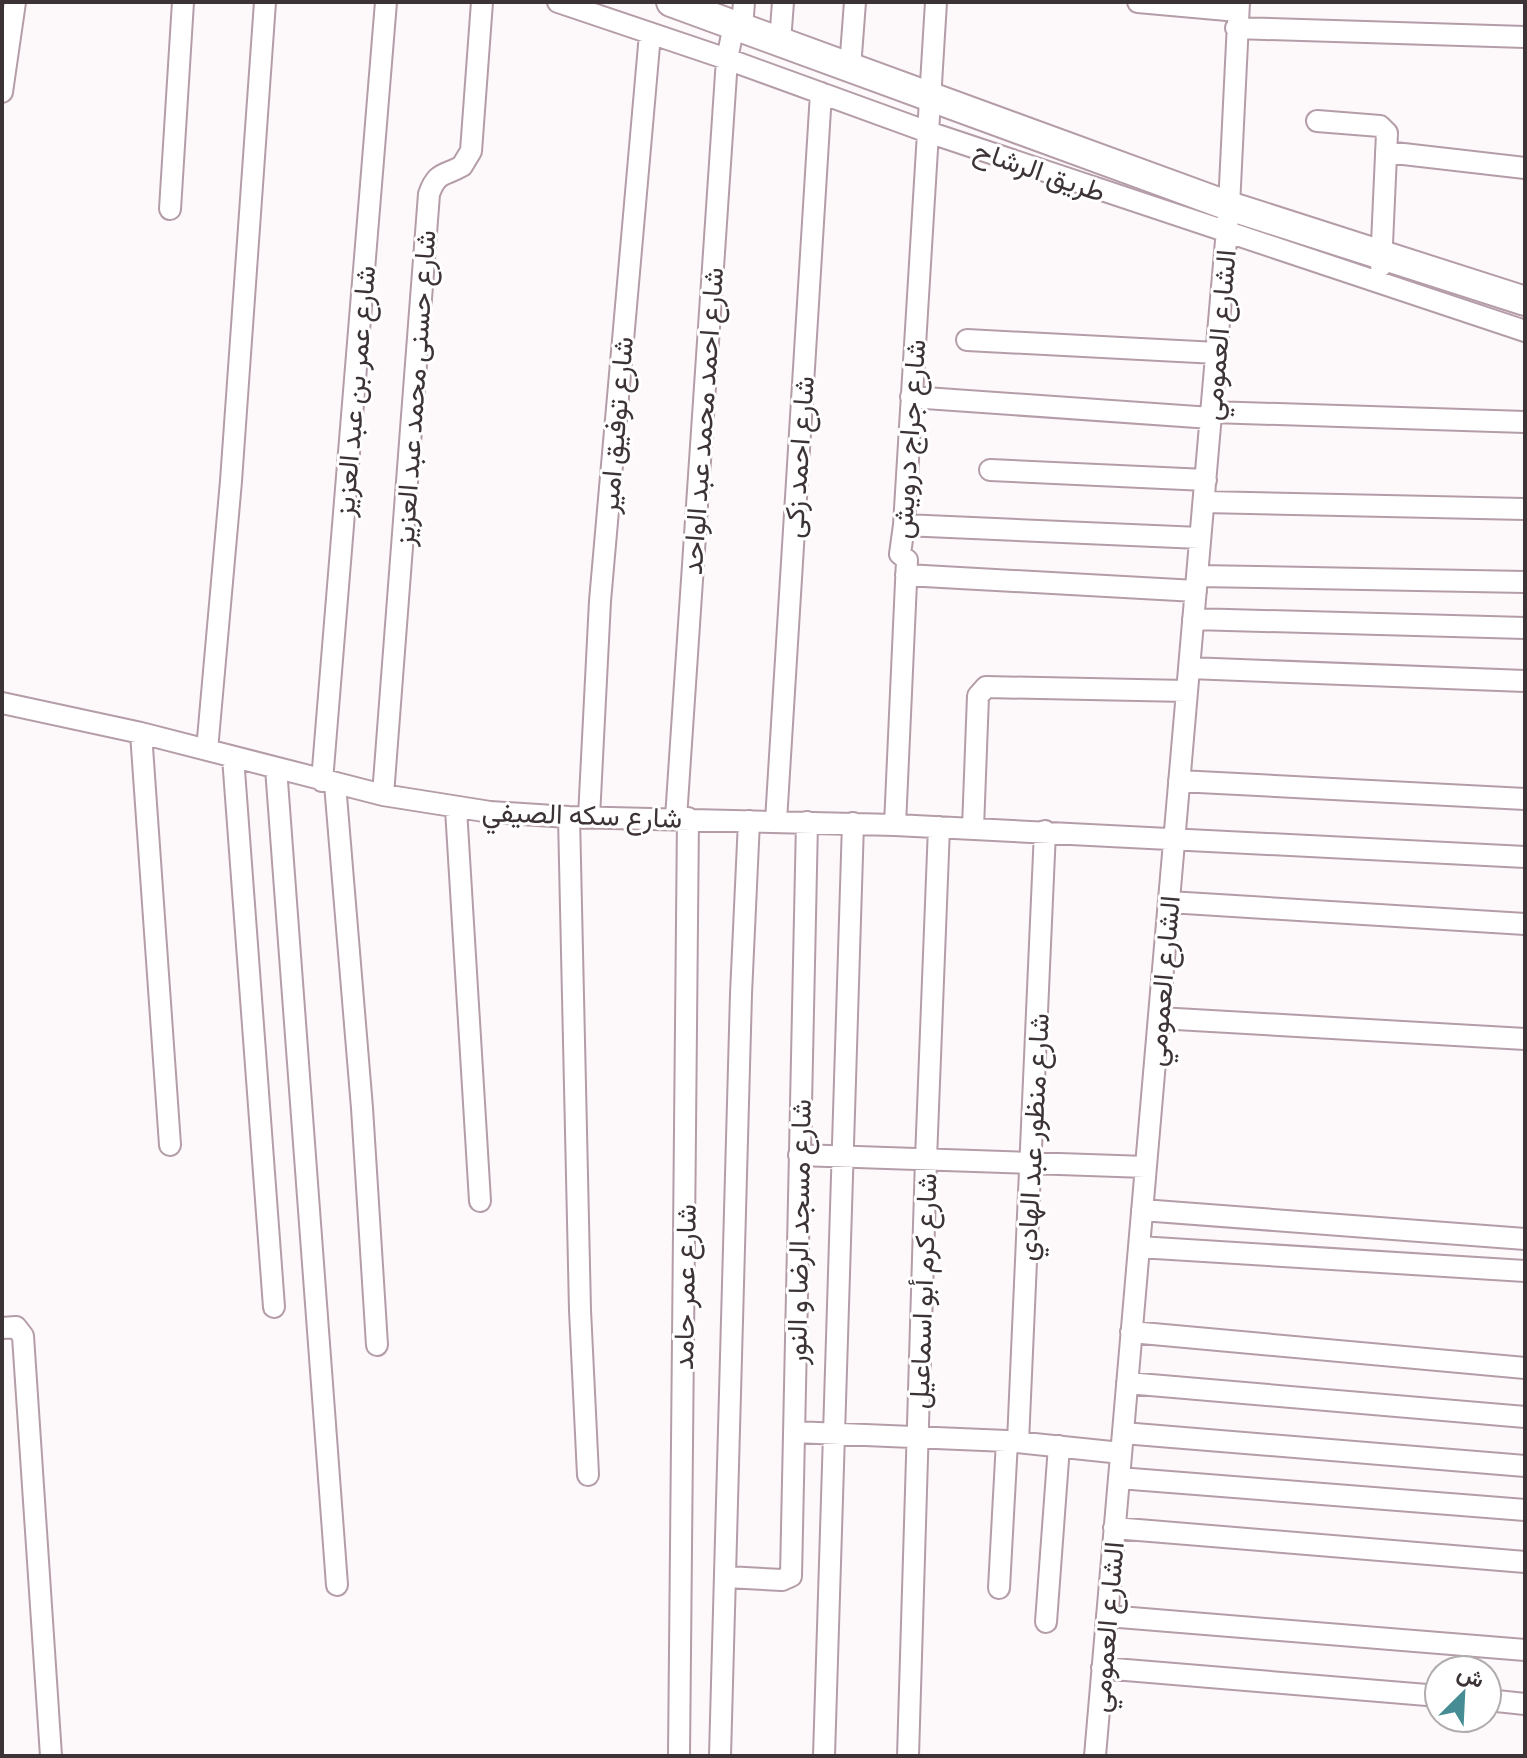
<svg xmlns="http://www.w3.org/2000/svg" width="1527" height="1758" font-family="'Titillium Web',Vazirmatn,sans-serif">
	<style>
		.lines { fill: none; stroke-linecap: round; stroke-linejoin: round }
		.street-casing { stroke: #b49da8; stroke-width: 24 }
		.secondary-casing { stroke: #b49da8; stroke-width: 32 }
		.street { stroke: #fff; stroke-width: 20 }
		.secondary { stroke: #fff; stroke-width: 28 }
		.labels { text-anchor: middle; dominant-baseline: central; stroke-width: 6; stroke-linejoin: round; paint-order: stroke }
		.street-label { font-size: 28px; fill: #3c3337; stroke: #fff }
	</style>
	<rect width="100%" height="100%" fill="#fdf8fa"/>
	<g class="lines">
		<defs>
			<path id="street" d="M558 2 727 59 928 132 1525 331
				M1138 2 1238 11
				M742 28 744 2
				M1236 28 1525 37
				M780 42 783 2
				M850 68 855 2
				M2 92 15 2
				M1317 121 1380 126 1387 133 1381 266
				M1386 152 1525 168
				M170 209 183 2
				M967 340 1217 353
				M911 397 1211 418
				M1212 412 1525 422
				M990 470 1206 480
				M1204 502 1525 509
				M904 525 1200 538
				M906 575 1196 591
				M1198 576 1525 582
				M1193 619 1525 628
				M1189 668 1525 681
				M2 703 141 733 383 795 490 812 569 817 895 825 1525 857
				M141 733 170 1145
				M207 750 231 481 265 2
				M233 757 274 1307
				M276 768 337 1585
				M322 781 386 2
				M1179 781 1525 799
				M335 784 362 1108 377 1345
				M383 795 429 194C437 171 445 176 462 166L471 151 482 2
				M456 809 480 1201
				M569 817 580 1310 588 1475
				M589 817 600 601 650 34
				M676 818 727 59 734 25
				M776 821 821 93
				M895 825 907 560 900 554 904 525 936 2
				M973 828 978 696 986 687 1187 691
				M1169 902 1525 924
				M1159 1018 1525 1039
				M799 1155 1146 1167
				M1142 1210 1525 1239
				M1139 1247 1525 1271
				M2 1328 16 1327 23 1336 51 1756
				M1131 1332 1525 1368
				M1127 1383 1525 1417
				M794 1432 1007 1441 1121 1453
				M1123 1433 1525 1466
				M1018 1442 1045 831
				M1119 1478 1525 1510
				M1114 1528 1525 1562
				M727 1577 782 1580 791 1576 807 822
				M999 1588 1007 1441
				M1107 1616 1525 1650
				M1046 1622 1059 1446
				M1102 1668 1439 1696
				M1487 1700 1525 1704
				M679 1756 688 818
				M720 1756 741 994 749 821
				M824 1756 853 823
				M908 1756 926 1159 939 827
				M1095 1756 1229 206 1239 2"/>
			<path id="secondary" d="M671 2 1229 206 1525 301"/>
		</defs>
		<!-- street casing -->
		<use href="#street" class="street-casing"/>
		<!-- secondary casing -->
		<use href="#secondary" class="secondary-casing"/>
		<!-- street -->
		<use href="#street" class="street"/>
		<!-- secondary -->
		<use href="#secondary" class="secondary"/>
	</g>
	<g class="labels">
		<!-- street labels -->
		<g class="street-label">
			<text transform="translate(1040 170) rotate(19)">طريق الرشاح</text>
			<text transform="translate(1218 335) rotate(-85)">الشارع العمومي</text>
			<text transform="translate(414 388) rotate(-86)">شارع حسنى محمد عبد العزيز</text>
			<text transform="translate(354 391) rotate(-85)">شارع عمر بن عبد العزيز</text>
			<text transform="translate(702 421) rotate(-86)">شارع احمد محمد عبد الواحد</text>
			<text transform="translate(615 425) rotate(-85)">شارع توفيق امير</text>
			<text transform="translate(908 439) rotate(-86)">شارع جراج درويش</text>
			<text transform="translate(798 457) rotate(-86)">شارع احمد زكى</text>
			<text transform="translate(582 814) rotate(2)">شارع سكه الصيفي</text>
			<text transform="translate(1162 981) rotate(-85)">الشارع العمومي</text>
			<text transform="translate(1032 1137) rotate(-87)">شارع منظور عبد الهادي</text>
			<text transform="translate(798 1232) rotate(-89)">شارع مسجد الرضا و النور</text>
			<text transform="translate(684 1287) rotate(-89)">شارع عمر حامد</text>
			<text transform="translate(922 1291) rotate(-88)">شارع كرم أبو اسماعيل</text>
			<text transform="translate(1106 1627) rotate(-85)">الشارع العمومي</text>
		</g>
	</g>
	<!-- border -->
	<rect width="1527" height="1758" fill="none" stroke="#3c3337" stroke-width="8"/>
	<!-- north arrow -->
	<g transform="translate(1463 1694) rotate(24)"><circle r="38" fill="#ffffff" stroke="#b1adaf" stroke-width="2"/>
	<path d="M0-6L14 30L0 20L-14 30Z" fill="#458c94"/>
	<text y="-12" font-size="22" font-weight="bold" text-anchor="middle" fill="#3c3337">ش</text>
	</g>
</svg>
